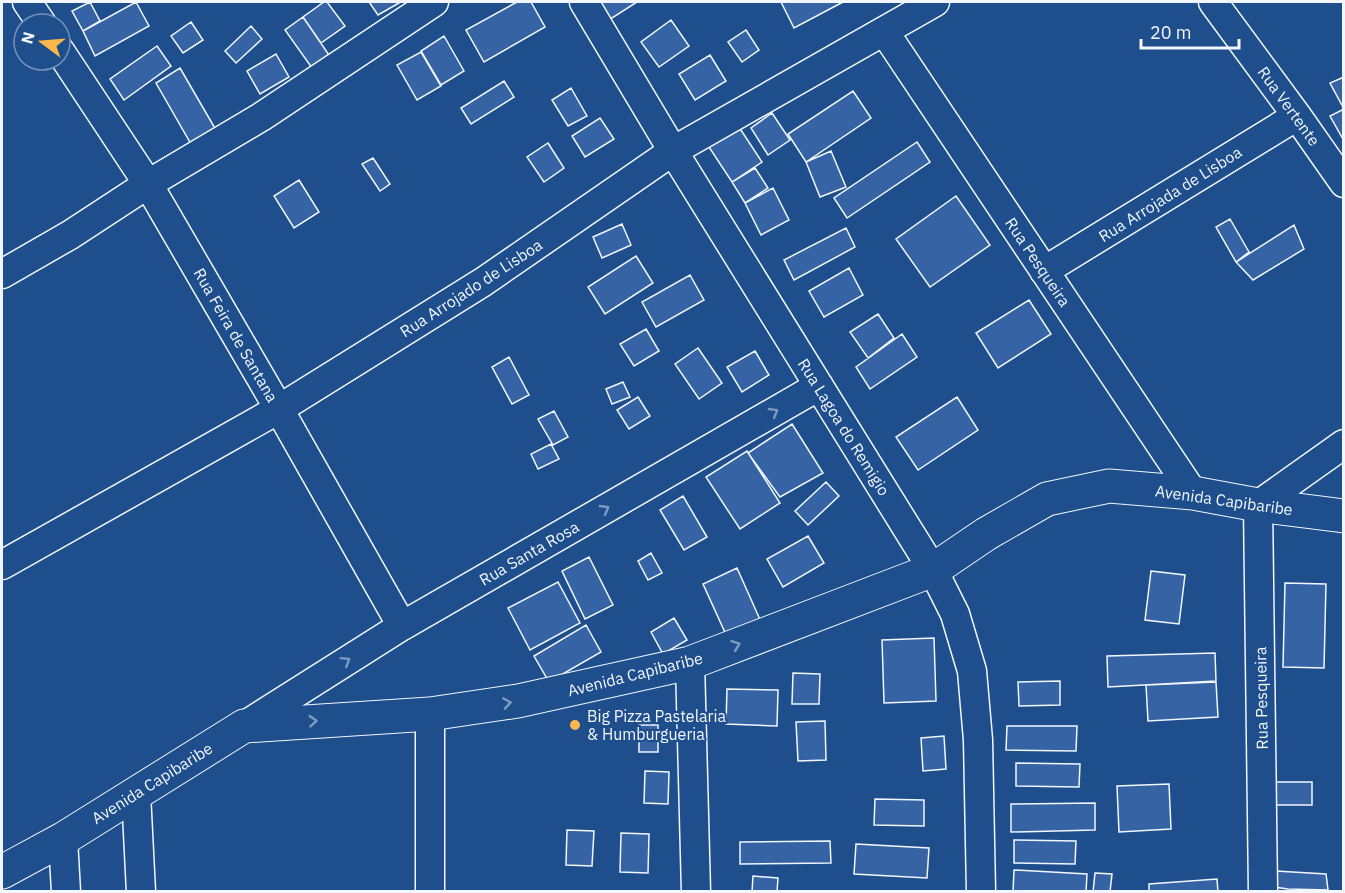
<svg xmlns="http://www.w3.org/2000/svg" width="1345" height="893" font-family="'IBM Plex Sans',sans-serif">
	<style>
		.building { fill: #3563a3; stroke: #f2f6ff; stroke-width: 1.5 }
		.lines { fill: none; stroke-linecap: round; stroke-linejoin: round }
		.minor-casing { stroke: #f2f6ff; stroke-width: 31 }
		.tertiary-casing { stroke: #f2f6ff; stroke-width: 35 }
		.minor { stroke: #1f4e8c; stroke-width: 28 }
		.tertiary { stroke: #1f4e8c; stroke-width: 33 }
		.oneway { stroke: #7e9ac0 }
		.poi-dot { fill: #ffb74d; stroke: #1f4e8c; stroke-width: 2 }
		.labels { text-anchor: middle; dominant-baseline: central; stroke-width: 4.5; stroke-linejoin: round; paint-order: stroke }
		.street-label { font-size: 16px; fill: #f2f6ff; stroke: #1f4e8c }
		.poi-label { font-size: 16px; fill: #f2f6ff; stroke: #1f4e8c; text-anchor: start }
	</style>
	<rect width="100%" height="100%" fill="#1f4e8c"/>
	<!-- building -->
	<path class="building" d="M90 2 100 21 83 31 72 11Z
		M136 2 149 26 95 56 83 31Z
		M324 2H327L345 26 321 43 303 17Z
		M369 2H398L399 3 378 15Z
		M517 2H531L545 27 484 62 466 30Z
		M598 2H637L609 20Z
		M781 2H843L794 28Z
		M303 17 329 55 312 68 285 30Z
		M671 20 689 46 659 67 641 42Z
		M191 22 203 40 183 53 171 36Z
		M251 26 262 39 236 63 225 51Z
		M746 30 759 50 742 62 728 42Z
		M444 36 464 71 441 85 421 51Z
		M157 46 171 66 124 100 110 79Z
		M421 52 441 86 417 100 397 65Z
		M276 54 289 77 260 94 247 71Z
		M710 55 726 81 695 100 679 74Z
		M180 68 216 130 191 144 156 83Z
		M1344 77V109L1330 83Z
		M504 81 514 97 471 124 461 108Z
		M571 88 587 116 568 126 552 100Z
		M853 91 871 118 806 162 788 134Z
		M1344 109V141L1330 116Z
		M772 113 790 140 768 155 751 128Z
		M600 118 614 139 585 157 572 136Z
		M737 124 762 162 732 182 707 144Z
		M917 142 930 162 847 218 834 198Z
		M548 143 564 168 544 182 527 157Z
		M831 151 846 187 820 197 806 162Z
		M373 158 390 184 380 191 362 164Z
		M755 168 768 188 745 203 732 182Z
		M299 180 319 212 294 228 274 196Z
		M773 188 789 220 761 235 745 203Z
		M956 196 990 245 930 287 896 239Z
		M1230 219 1249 252 1236 262 1216 227Z
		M622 224 631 245 602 258 593 237Z
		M1294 225 1304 249 1253 280 1236 262Z
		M846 228 855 247 794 280 784 260Z
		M636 256 653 283 605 314 588 287Z
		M849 268 863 295 824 317 809 291Z
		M690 275 704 300 656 327 642 302Z
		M1029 300 1051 334 998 368 976 333Z
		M878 314 894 338 868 358 850 332Z
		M646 329 659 351 634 366 620 344Z
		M902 334 917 357 870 389 856 367Z
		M698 348 722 383 699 399 675 364Z
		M755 351 769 375 742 392 727 367Z
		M509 357 529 395 512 404 492 367Z
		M623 382 630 397 612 404 606 389Z
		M638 397 650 416 629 429 617 410Z
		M957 397 978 430 918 470 896 437Z
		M554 411 568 437 553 445 538 419Z
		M792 424 823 473 780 497 748 453Z
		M551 444 559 459 538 469 531 454Z
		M747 451 780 503 740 529 706 477Z
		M826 482 839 496 808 525 795 511Z
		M683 496 707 537 684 550 660 510Z
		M808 536 824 563 783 587 767 559Z
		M651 553 662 573 648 580 638 561Z
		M589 557 613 605 585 619 562 571Z
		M737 568 762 624 728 639 703 584Z
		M1151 571 1185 575 1179 624 1145 620Z
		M558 582 580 623 530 650 508 608Z
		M1285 583 1326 584 1324 668 1283 667Z
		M674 618 687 640 663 654 651 632Z
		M586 625 601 652 549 682 534 656Z
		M934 638 936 701 884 703 882 640Z
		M1215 653 1216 681 1108 687 1107 656Z
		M793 673 820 674 819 704H792Z
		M1060 681V705L1019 706 1018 682Z
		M1216 682 1218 717 1148 721 1146 685Z
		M727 689 778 690 777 726 726 724Z
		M825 721 826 760 798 761 796 722Z
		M639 725H658V752H639Z
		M1007 726H1077L1076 751 1006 750Z
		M944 736 946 769 923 771 921 738Z
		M1016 763 1080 764 1079 787 1016 786Z
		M645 771 669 772 668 804 644 803Z
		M1275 782H1312V805H1275Z
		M1169 784 1171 829 1119 832 1117 786Z
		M875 799 924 800V826L874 825Z
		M1095 803V830L1011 832V804Z
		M567 830 594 831 592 866 566 865Z
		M621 833 649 834 648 873 620 872Z
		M1014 840 1076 841 1075 864 1014 863Z
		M830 841 831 863 740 864V842Z
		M856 844 929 848 927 878 854 874Z
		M1014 870 1087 874 1086 892H1013Z
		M1276 871 1326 874 1328 890 1288 889 1274 887Z
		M1095 873 1112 874 1110 892H1093Z
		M753 876 778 878 777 892H752Z
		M1217 879 1218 892H1149V884Z"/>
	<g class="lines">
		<defs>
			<path id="minor" d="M27 2 42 24
				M584 2 673 151 933 570 955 614 972 671 978 740 981 892
				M1213 2 1297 116 1344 183
				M884 31 1193 493
				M60 51 148 184 279 409 402 626
				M1044 271 1297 116
				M2 274 70 235 148 184 261 117 434 2
				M2 565 279 409 483 282 673 151 935 2
				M690 663 696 892
				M430 714V892
				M244 726 402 626 819 386
				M136 793 141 892
				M63 839 66 892
				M1263 892 1258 505 1344 444"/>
			<path id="tertiary" d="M2 872 63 839 244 726 430 714 518 701 690 663 933 570 986 534 1047 499 1109 486 1193 493 1258 505 1344 516"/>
		</defs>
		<!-- minor casing -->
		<use href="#minor" class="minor-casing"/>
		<!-- tertiary casing -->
		<use href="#tertiary" class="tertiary-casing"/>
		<!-- minor -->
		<use href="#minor" class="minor"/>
		<!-- tertiary -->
		<use href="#tertiary" class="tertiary"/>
	</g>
	<!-- one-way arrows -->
	<defs><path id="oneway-chevron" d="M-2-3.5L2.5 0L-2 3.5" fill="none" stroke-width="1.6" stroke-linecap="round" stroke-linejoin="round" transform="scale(1.5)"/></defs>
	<g class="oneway">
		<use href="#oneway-chevron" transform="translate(774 412) rotate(-30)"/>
		<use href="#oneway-chevron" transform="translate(605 509) rotate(-30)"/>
		<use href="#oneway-chevron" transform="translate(736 645) rotate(-21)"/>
		<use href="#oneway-chevron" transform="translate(346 661) rotate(-32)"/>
		<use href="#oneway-chevron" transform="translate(507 703) rotate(-9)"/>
		<use href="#oneway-chevron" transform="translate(313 721) rotate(-4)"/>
	</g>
	<!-- markers -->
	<circle class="poi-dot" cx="575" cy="725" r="6"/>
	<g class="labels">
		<!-- street labels -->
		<g class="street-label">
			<text transform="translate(1289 106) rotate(54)">Rua Vertente</text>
			<text transform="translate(1170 194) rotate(-32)">Rua Arrojada de Lisboa</text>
			<text transform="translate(1038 262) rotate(56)">Rua Pesqueira</text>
			<text transform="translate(471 288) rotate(-33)">Rua Arrojado de Lisboa</text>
			<text transform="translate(236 335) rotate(60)">Rua Feira de Santana</text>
			<text transform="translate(844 427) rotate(58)">Rua Lagoa do Remigio</text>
			<text transform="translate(1224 500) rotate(8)">Avenida Capibaribe</text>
			<text transform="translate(529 553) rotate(-30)">Rua Santa Rosa</text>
			<text transform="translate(635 674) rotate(-14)">Avenida Capibaribe</text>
			<text transform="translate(1261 698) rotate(-91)">Rua Pesqueira</text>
			<text transform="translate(152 783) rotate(-32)">Avenida Capibaribe</text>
		</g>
		<!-- poi labels -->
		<g class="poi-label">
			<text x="587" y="716">Big Pizza Pastelaria<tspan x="587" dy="18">&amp; Humburgueria</tspan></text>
		</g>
	</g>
	<!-- border -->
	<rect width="1345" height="893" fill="none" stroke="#f2f6ff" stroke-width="6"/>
	<!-- north arrow -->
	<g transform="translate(42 42) rotate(286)"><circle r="28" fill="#1f4e8c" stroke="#7391ba" stroke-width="1.5"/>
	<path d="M0-4.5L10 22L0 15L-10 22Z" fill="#ffb74d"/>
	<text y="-9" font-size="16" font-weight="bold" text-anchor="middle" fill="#f2f6ff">N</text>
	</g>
	<!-- scale -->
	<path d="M1141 39v9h98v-9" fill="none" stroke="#f2f6ff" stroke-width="3"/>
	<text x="1150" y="39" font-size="18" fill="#f2f6ff" stroke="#1f4e8c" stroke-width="4.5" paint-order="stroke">20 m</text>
</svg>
